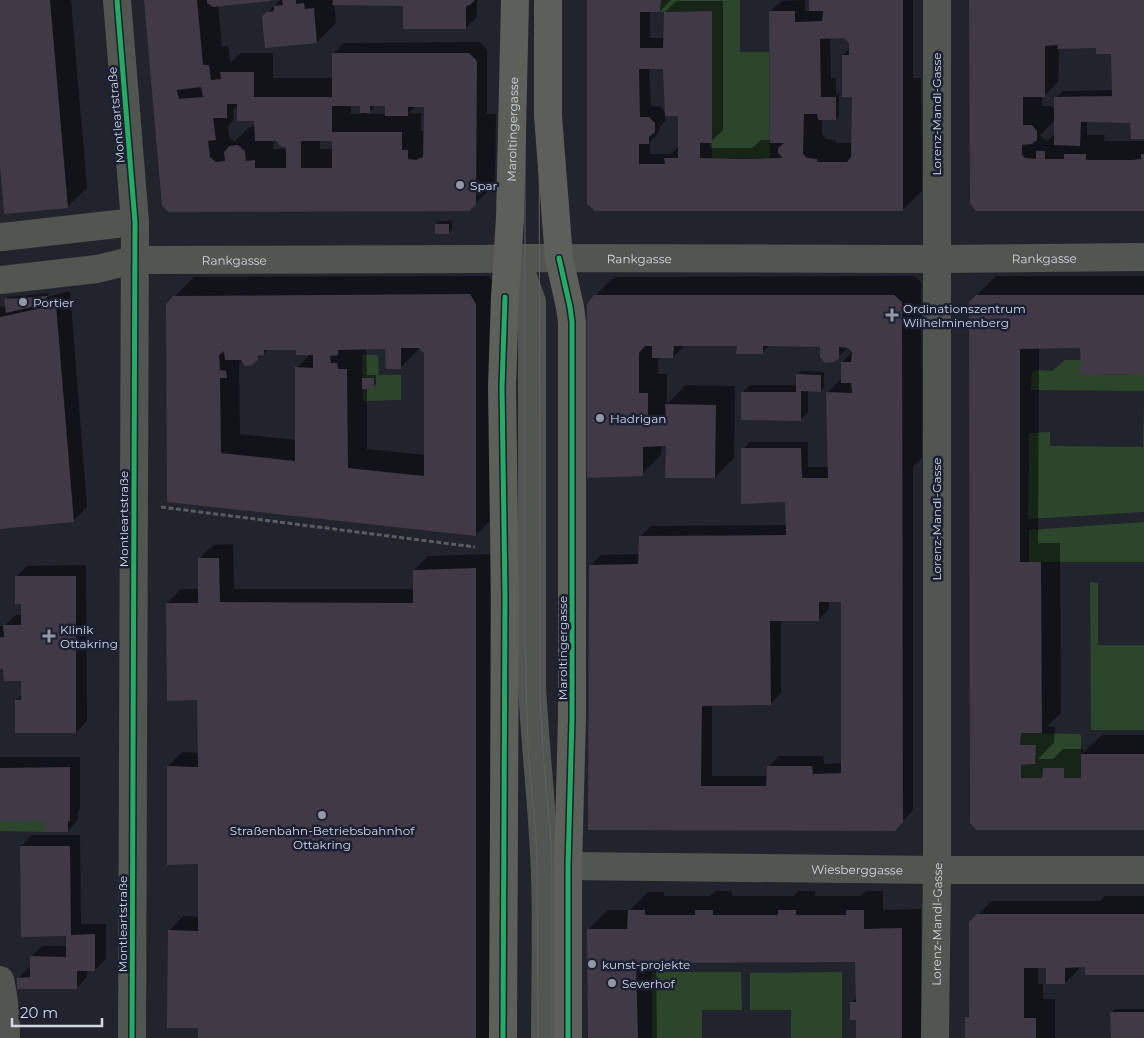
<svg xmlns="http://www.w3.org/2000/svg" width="1144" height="1038" font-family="Montserrat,sans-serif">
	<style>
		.green { fill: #2c462b }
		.shadow { fill: #0007; fill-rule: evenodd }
		.building { fill: #413946; fill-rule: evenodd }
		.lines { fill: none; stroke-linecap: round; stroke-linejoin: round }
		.path { stroke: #595d5b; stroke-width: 3; stroke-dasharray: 5 2.5; stroke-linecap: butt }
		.minor { stroke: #525650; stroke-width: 28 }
		.major { stroke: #5c6059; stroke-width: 28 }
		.tram { stroke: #5e615f; stroke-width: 1 }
		.cycleway-casing { stroke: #1b2033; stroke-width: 8 }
		.cycleway { stroke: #26ab63; stroke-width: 5 }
		.poi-dot { fill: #9498a4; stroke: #1b2033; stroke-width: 2 }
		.labels { text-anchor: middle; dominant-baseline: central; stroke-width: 5; stroke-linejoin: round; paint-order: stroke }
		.street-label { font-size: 12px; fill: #d2d7e4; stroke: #1b2033 }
		.poi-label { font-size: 12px; fill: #d2d7e4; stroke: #1b2033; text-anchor: start }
	</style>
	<rect width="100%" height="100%" fill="#21242d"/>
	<!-- green -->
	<path class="green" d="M661 0H740V52H769L770 158 712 159V11L661 12Z
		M362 355H378L379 375H401V400L363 401Z
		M1065 360H1081V375L1144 374V391L1031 390 1032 373 1036 370 1052 371Z
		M1144 401V512L1028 519 1029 433 1050 432V446L1143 447Z
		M1144 522V562H1029V530Z
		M1090 582 1098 583V645H1144V730H1091Z
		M1021 733 1081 734V778H1064V768H1043L1042 778H1021V765L1035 764 1036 746 1020 745Z
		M0 821H45V832L0 831Z
		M652 972H741L742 1010H702V1038H652Z
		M842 972V1038H791V1010H750V973Z"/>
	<!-- shadow -->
	<path class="shadow" d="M0 0H71L87 188 67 207 0 150Z
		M146 0H269L218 5 222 47 228 46 230 61H232L241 53H273V78H333V54L344 43 480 42 487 50V114H496L495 184 475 204 170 210ZM351 105H361V114H351ZM376 105H386V114H367ZM417 105H425V131H421V113H409ZM238 106 255 120 256 126 250 127 234 142 229 137 228 126 234 119 233 110ZM274 139H278L287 147V149H273ZM320 139H333V149H320Z
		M280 0H477V17L466 28 404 4H334L336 23 317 42 267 13Z
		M588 0H671L660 11H650V38H665V12L676 1H723V130L712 141H710V148H752L761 140H771L770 12 781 1 805 0V11H810L811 0H913V78H921L922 191 902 210H595ZM844 37 850 43V48L843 55 853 96 852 143H836L835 140 826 139 822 134V119H836L839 116V94H836V78H831L830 38ZM649 68H665L666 114 660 106H651ZM679 114V148H677L671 154H650V142L659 132 660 126 666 120 665 115Z
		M970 0H1144V138L1132 119 1087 121V135H1105L1104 141H1144V209H977ZM1097 47 1112 50 1113 90 1063 91 1056 98V111L1051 106H1042V96H1044L1058 82 1059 48ZM1055 120V133L1049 140H1045L1040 135Z
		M439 221H452V229L449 233 436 224Z
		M489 276 495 284V516L476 535 168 501 167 304 194 277ZM386 347 401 367 420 348 425 352V455L367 449V388H373L376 384V375H367L366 348ZM269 349H297L311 353 297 368 296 440 240 434 239 364 243 360 252 364Z
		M914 276 921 282 922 458 913 466V810L894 830 590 829V566L601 555 640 554V537L651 526 787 525 786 501 743 449 750 442H808V467H829L827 393 842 378V362L853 351 848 347 834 361 821 346 770 345 762 352 738 345H685L673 357H658V374H667V402H669L686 385 735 386 734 458 715 477 667 444 662 445 661 455 642 474 595 296 614 277ZM829 601H842V763L824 764 823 756H779L768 767V776H712V705L770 704 781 693V620H818L829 609Z
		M996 276H1144V373L1082 347 1039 348 1038 543H1060L1061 713 1047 726 1055 727 1054 743 1038 759H1053L1063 749H1083V753L1102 735H1144V829H977L970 302Z
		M70 291 87 507 73 521 0 517V307L6 306 5 300 8 297 49 293 47 297Z
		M801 371 824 372V387L821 391H808V412L801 419 743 392 750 385H797V375Z
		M233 544 234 589H414V570L428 556 490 554V1038H200V1027L169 931 183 916 200 917 199 862 168 766 182 752 199 753V699L167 603 181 589H199V559L213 545Z
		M86 565 87 721 76 732 16 700 23 694V679L5 668H0V626H4L16 615H22V603L16 577 27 566Z
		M0 757H80V809L78 811V820L68 830 46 819 0 820Z
		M32 835H80L81 924H106V959L95 970H87V977L76 988 19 978 29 967H31V957L42 946H67V935L21 846Z
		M716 891H732V896H793L799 891H815V896H861L866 891H883V910L921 909V1038H857V1019L851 1003 857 998 856 961 656 962 657 1038H589V929L608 910H630L648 892H664V896H710Z
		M1105 896H1144V973L1086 964 1079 966V969L1065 983 1047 967H1038V984H1043V999H1055V1038H966V1018L971 1014 970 922 992 901H1100Z
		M1115 1009H1144V1038H1112V1013Z"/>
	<!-- building -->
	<path class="building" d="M0 0H50L68 208 4 214 0 165Z
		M144 0H197L203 65H209L211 80 221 79 220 72H254V97H332V53H469L477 61 476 205 469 211 169 212 162 206ZM201 87 203 97 179 99 177 90ZM227 104H237V121H254L255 141H277L279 145 286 148V168H255V160L246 161 245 151 238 145 229 146 224 152 225 161 216 162 210 157 208 141 216 140 213 118H227ZM332 106H360V113H370V106H385V116H408V107H424L423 157 416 160 408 159V150H402V132H332ZM301 141H332V168H301Z
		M207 0H271V1L213 7 207 3Z
		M282 0H296V4L304 3 305 9 314 8 317 43 265 48 262 17 266 12 274 11V6L283 5Z
		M333 0H475L470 5 466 6V29H403V6L332 5Z
		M587 0H661L660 12H640V48H663L664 12 712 11V143H700V158L740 159 783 158 778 153V148L784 143H770L769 11H795V22L822 21 823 11H809V0H903V211H595L587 204ZM844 38 849 43V55H842V97H852L851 157 847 162H817V159L807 158 803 154 804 114H817L818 120H836V97H821L820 39ZM639 69H663L665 116H678V158H664L665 164H639V144H649V137L655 132V123L649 117H640Z
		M969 0H1144V139H1131L1130 123 1081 122 1080 146 1054 145V97L1112 96 1111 54H1096V48L1057 49 1058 45 1045 46V97H1023V125H1032L1037 131V140L1032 144 1022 145V155L1025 158 1036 159V151H1045V159H1064V154H1086V160H1131L1141 159V154H1144V211H976L970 203Z
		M435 224H449V234H435Z
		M470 294 476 304V536L167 502 166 304 173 296ZM401 348H418L424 353V476L348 468 347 369H338L337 363H331L330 356 338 355V350L385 349 386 369H401ZM264 350H296V355H313V368L295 367V461L221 453 220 378H227L226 371 220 370 219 355 224 351 225 360H241L245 366 252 365 258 360V356L264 355Z
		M594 295H894L902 302 903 822 895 831 588 830 589 565 638 564 639 536 786 535 785 502 741 504V448H801L802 478H828L826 392 852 393 851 383H841V362H851L852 352 848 348 839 347V358L834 362 825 363 820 357V347L763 346V354H736L737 346H674L673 358H652V346H645L639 353V393H648V421L666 420 665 404 716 405 715 478H665L666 446 643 447V476L587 478V304ZM819 602H841V773L813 774 812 766H767L766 786H701L702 706 771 705 770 621H819Z
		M976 295H1144V374L1081 375 1080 348 1020 349V562H1041L1042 733H1021L1020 745H1036L1035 764 1021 765V778H1042L1043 768H1064V778H1081V754H1144V830H977L970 823 969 302Z
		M48 296 40 305 6 313 4 299Z
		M56 305 74 522 0 529V317Z
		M796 374 821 375V392L801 391V421L741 420V392H796Z
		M362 378H374V389H362Z
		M198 558H219L220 602 413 603V570L476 568V1038H198V1028H167L168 930 198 931V864L167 865V766L198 767 197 700 167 701 166 603H198Z
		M15 576H76V733H15V700H21V681H4L3 669H0V637H4L3 625H21V604H15Z
		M70 767V821H68V832H45V821H0V768Z
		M20 846H70L71 935 95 934V971H77V989H17V978L30 977V956L66 957V936L21 937Z
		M628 910H645V915H695V910H713V915H778V910H796V915H846V910H864V929L902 928V1038H856V1020H850V1002H856L855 962 636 963 638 1038H588L587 929H627Z
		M977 914H1144V975H1085V967L1065 968V984H1046V968H1024V1018H1036V1038H965V1017H969V922Z
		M1110 1012H1144V1038H1111Z"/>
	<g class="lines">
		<!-- path -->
		<path class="path" d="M161 507 475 547"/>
		<!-- minor -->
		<g class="minor">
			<path d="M117 0 135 222 132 1038"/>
			<path d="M2 237 135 222"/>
			<path d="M508 259 521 271 532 302V685C535 748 543 811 545 875 547 929 545 984 545 1038"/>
			<path id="s1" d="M0 280 97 269 134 260 479 259 525 258 936 259 1144 257"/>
			<path id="s2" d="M568 866 937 870H1144"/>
			<path d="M0 980C5 1000 6 1018 6 1038"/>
			<path id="s3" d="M935 1038 937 870V0"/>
		</g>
		<!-- major -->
		<g class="major">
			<path d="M548 0V116L559 258 570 307 572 322V718L568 866V1038"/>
			<path id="s4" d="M503 1038 505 597 502 387 505 297 510 218 515 0"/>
		</g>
		<!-- tram -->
		<path class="tram" d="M525 0V642L528 749 536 838 537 859 538 1038
			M539 0 540 698 543 750 551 843 552 876V1038"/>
		<defs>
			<path id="cycleway" d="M117 0 135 222 132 1038
				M559 258 570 307 572 322V718L568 866V1038
				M503 1038 505 597 502 387 505 297"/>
		</defs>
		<!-- cycleway casing -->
		<use href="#cycleway" class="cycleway-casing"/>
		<!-- cycleway -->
		<use href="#cycleway" class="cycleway"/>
	</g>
	<!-- markers -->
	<g class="poi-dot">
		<circle cx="460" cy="185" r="5"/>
		<circle cx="23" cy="302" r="5"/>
		<path d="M889.5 307.5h5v5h5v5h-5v5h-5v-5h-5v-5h5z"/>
		<circle cx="600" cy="418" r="5"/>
		<path d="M46.5 628.5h5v5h5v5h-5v5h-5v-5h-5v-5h5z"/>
		<circle cx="322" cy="815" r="5"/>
		<circle cx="592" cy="964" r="5"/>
		<circle cx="612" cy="983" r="5"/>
	</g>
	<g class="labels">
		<!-- street labels -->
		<g class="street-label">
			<text transform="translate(936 114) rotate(-90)">Lorenz-Mandl-Gasse</text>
			<text transform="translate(116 115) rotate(-95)">Montleartstraße</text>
			<text stroke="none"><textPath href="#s4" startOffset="909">Maroltingergasse</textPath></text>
			<text stroke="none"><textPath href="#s1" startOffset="641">Rankgasse</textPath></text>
			<text stroke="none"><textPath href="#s1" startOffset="1046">Rankgasse</textPath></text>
			<text stroke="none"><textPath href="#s1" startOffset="236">Rankgasse</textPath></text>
			<text transform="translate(123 519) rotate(-90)">Montleartstraße</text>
			<text transform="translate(936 519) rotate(-90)">Lorenz-Mandl-Gasse</text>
			<text transform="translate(562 648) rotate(-90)">Maroltingergasse</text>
			<text stroke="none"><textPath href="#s2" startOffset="289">Wiesberggasse</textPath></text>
			<text transform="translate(122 924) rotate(-90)">Montleartstraße</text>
			<text stroke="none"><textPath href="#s3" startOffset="114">Lorenz-Mandl-Gasse</textPath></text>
		</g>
		<!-- poi labels -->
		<g class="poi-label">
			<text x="470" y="185">Spar</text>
			<text x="33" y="302">Portier</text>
			<text x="903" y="308">Ordinationszentrum<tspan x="903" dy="14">Wilhelminenberg</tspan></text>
			<text x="610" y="418">Hadrigan</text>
			<text x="60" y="629">Klinik<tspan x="60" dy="14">Ottakring</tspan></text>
			<text x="322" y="830" text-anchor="middle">Straßenbahn-Betriebsbahnhof<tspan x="322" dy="14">Ottakring</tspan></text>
			<text x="602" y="964">kunst-projekte</text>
			<text x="622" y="983">Severhof</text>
		</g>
	</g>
	<!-- scale -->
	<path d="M12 1018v8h90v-8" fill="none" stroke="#d2d7e4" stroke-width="2.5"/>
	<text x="20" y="1018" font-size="15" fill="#d2d7e4" stroke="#1b2033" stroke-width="4" paint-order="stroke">20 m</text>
</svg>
